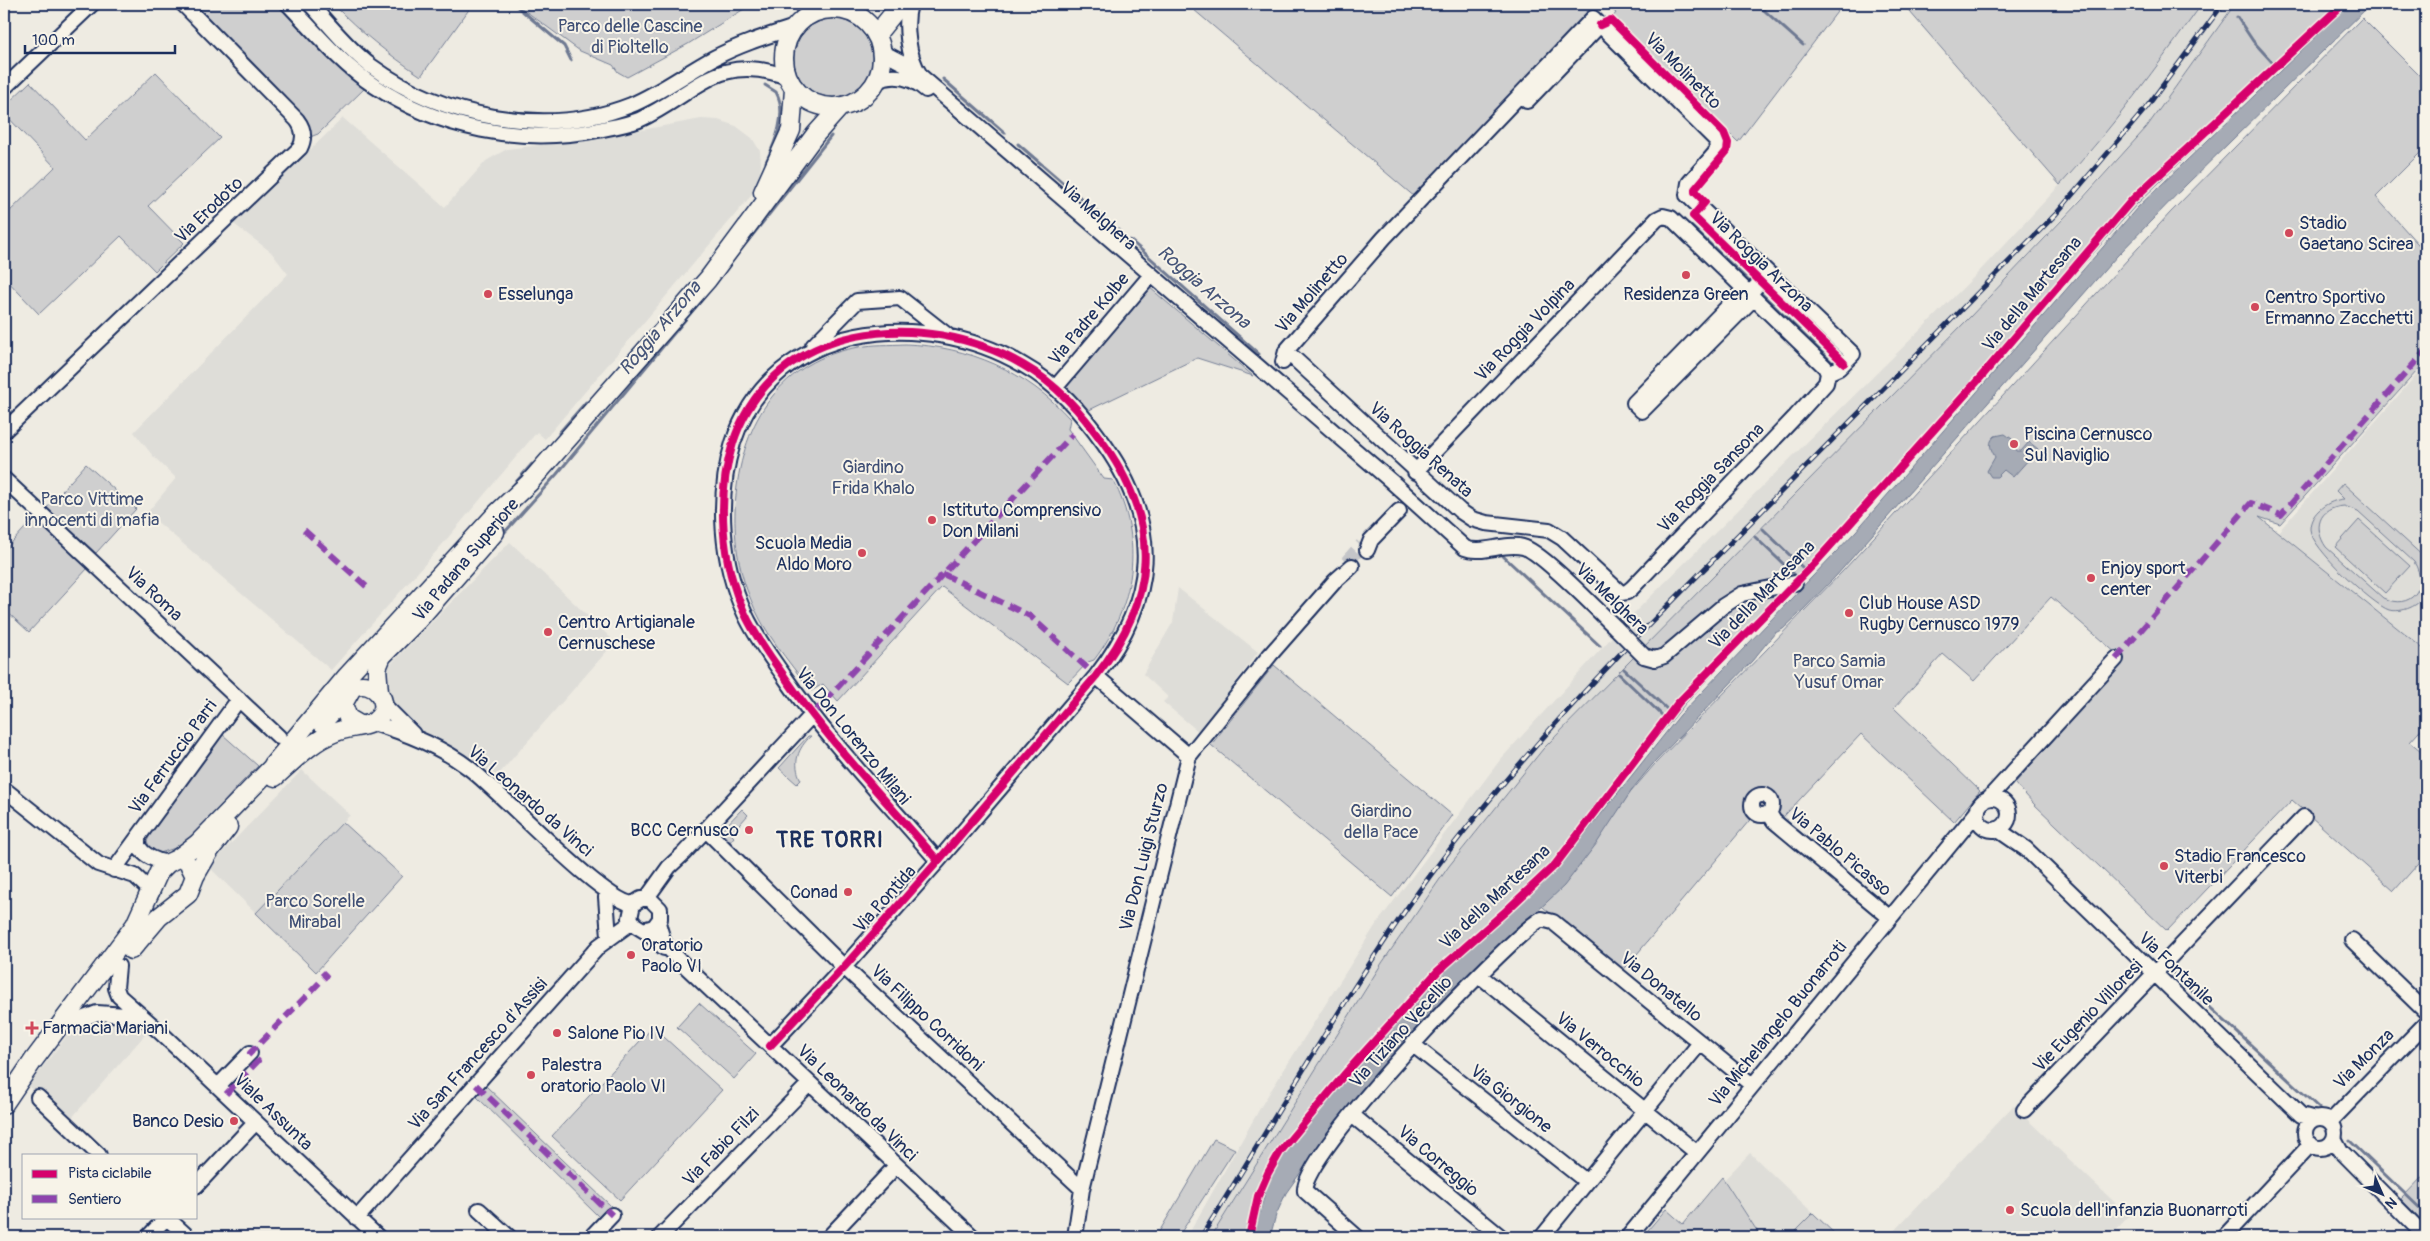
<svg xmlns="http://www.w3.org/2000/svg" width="2430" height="1241" font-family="Pangolin,sans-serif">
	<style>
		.built { fill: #deddd8 }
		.green { fill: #cfcfcf; stroke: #757f96; fill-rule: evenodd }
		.water { fill: #a6abb5; stroke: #6e7992 }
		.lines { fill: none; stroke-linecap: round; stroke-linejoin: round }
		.stream { stroke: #6e7992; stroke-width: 3 }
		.minor-tunnel { stroke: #c4c5c8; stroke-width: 14; stroke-dasharray: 14 7; stroke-linecap: butt }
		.minor-casing { stroke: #1b2f5e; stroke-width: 18 }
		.major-casing { stroke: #1b2f5e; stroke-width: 21 }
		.minor { stroke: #f7f3e8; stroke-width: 14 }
		.major { stroke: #f7f3e8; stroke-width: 18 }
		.rail-casing { stroke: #1b2f5e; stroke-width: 5 }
		.rail { stroke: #f7f3e8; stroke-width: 3; stroke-dasharray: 9; stroke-linecap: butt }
		.minor-bridge-casing { stroke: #1b2f5e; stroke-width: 18; stroke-linecap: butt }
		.minor-bridge { stroke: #f7f3e8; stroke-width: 14 }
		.quiet { stroke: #8e44ad; stroke-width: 6; stroke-dasharray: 12 6; stroke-linecap: butt }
		.cycleway-casing { stroke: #f7f3e8; stroke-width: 11 }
		.cycleway { stroke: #d6006c; stroke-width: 8 }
		.poi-dot { fill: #d1495b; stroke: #f7f3e8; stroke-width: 2 }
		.labels { text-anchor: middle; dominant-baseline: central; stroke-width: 4; stroke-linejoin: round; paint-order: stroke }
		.park-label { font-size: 18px; fill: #3f4f75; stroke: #f7f3e8 }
		.street-label { font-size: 18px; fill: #1b2f5e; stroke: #f7f3e8 }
		.poi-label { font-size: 18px; fill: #1b2f5e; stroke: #f7f3e8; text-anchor: start }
		.water-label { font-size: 19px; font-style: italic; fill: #455478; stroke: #f7f3e8 }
		.district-label { font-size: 22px; font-weight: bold; letter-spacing: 1px; fill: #1b2f5e; stroke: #f7f3e8 }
	</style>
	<rect width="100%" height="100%" fill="#eeebe2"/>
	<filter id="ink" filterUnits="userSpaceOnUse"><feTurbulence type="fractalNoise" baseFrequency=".02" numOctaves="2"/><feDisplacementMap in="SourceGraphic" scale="10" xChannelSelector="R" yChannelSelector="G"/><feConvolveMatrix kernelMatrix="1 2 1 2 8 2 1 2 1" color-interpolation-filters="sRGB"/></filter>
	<g filter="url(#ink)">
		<!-- built -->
		<path class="built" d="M2202 4H2235L2146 128 1970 317 1543 749 1449 866 1382 963 1211 1237H1187L1263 1103 1375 926 1500 760 1632 615 1974 277 2060 185 2085 159 2158 65Z
			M343 118 445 207 486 161 507 149 593 139 701 119 718 120 736 126 752 138 760 151 761 165 759 180 750 197 545 439 537 432 441 546 331 670 147 513 176 478 153 456 134 432 288 274 271 252 230 221 302 151 310 150Z
			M2426 364V651L2278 532Z
			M510 542 615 642 491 783 424 735 406 719 389 695 388 667Z
			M1178 588 1258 652 1199 732 1163 702 1168 697 1143 674 1173 622Z
			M302 770 350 815 256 913 211 869 214 861Z
			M90 1016 140 1019 151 1028 68 1122 28 1086 76 1024Z
			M2013 1106 2129 1216 2109 1237H1888Z
			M1750 1153 1813 1213 1789 1237H1761L1724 1180Z"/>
		<!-- green -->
		<path class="green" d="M195 4H280L333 58 367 86 318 134 310 137 302 116Z
			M333 4H473L421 76C388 54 360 32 333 4Z
			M516 4H752L688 44 627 77 618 72 613 65 580 51Z
			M1187 4H1600L1526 84 1416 198Z
			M1605 4H1843L1738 142 1612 18 1616 13Z
			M1903 4H2202C2157 66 2112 129 2060 185Z
			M2235 4H2346L2137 204 1853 526 1685 704 1560 860 1452 956 1273 1157 1256 1195 1246 1237H1211L1382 963 1449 866 1543 749 1970 317 2081 200 2146 128Z
			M2362 18 2426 82V147L2376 197 2426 253V361L2280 524 2259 517 2426 651V724L2410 742 2426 755V855L2394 891 2292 800 2167 931 2034 804 2015 783 2124 660 2051 597 1974 681 1943 654 1894 708 1980 791 1954 822 1861 734 1772 829 1754 815 1621 973 1537 902 1654 765 1843 571 2170 213Z
			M794 58a39 39 0 1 1 78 0a39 39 0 1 1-78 0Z
			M156 72 220 138 148 206 184 243 155 271 121 236 39 314 4 277V217L55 167 4 113V107L30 82 85 140Z
			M1149 287 1253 376 1197 358 1083 413 1060 390Z
			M905 344C968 346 1027 371 1070 419L1068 429 1104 479 1113 480C1145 541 1135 606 1094 660L1088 662 1068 683 942 587 838 701 823 684 811 691C788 660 762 631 749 595 736 563 733 529 736 495 743 421 781 360 859 347 874 344 889 345 905 344Z
			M86 464 136 509 96 553 47 508Z
			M2343 483 2426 559C2426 569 2429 584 2425 594 2420 606 2402 613 2389 610 2373 605 2310 547 2310 529 2310 512 2329 500 2344 499L2336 491ZM2344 506 2358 511 2414 562C2430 588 2410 611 2383 598L2326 547C2313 528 2318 508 2344 506Z
			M34 518 88 568 29 632 4 609V551Z
			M2359 520 2410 566 2385 593 2335 547Z
			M1274 665 1452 815 1392 897 1211 745Z
			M222 734 258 766 237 787 193 838 181 846 160 853 151 851 147 841 152 831Z
			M808 736H811C798 748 792 763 801 780L797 784 779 768Z
			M742 809 748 815 731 834 734 837 729 843 719 833Z
			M343 822 402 876 316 972 256 913Z
			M699 1003 756 1054 734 1079 677 1027Z
			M653 1027 722 1090 620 1200 552 1136Z
			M486 1086 612 1207 600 1218 476 1096Z
			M1214 1139 1235 1149 1178 1237H1156Z
			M2426 1173V1224L2401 1199Z
			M1722 1177 1761 1237H1642L1666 1209 1683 1224Z
			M1813 1213 1838 1237H1789Z"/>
		<!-- water -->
		<path class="water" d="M2350 4H2371L2185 186 2117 256 1836 576 1800 613 1783 629 1775 633 1752 661 1652 765 1634 787 1597 843 1564 886 1482 963 1325 1138 1286 1193 1276 1215 1270 1237H1253L1267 1186 1282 1156 1421 993 1559 867 1680 715 1856 531 2137 208Z
			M2005 434 2012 439 2017 451H2021L2029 442 2038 449 2013 477 2004 470 1997 477H1991L1987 471 1995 457C1991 449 1987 443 1995 436Z"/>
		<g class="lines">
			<!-- stream -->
			<path class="stream" d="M514 4 564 46 571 60
				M1757 4 1803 45
				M2237 17 2253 41 2272 62
				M943 79 1005 133
				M765 85 776 92C788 113 775 143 766 162
				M1018 144 1120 232
				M1689 224 1749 281
				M1130 240 1259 354
				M725 270 831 136
				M1762 294 1834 364
				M559 433 586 402
				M509 490 532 464
				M1763 529 1802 567
				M504 533 557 474 709 291
				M1755 537 1795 575
				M1503 556 1600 646
				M1624 669 1668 710
				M1619 674 1663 716
				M2174 974 2319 1108
				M2350 1141 2426 1214"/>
			<!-- minor-tunnel -->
			<path class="minor-tunnel" d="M1347 562 1362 545"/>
			<defs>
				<path id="minor" d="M288 4C315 32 341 64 373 85 439 129 521 145 598 130 612 127 626 125 639 120 696 94 717 51 787 77
					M310 4C329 24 348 49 371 66 442 118 548 138 631 105 660 93 686 73 714 58 740 44 767 36 795 27
					M910 4C904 24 908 57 920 75
					M882 52 909 66 1391 481 1465 548C1482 555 1504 542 1523 547 1541 551 1599 612 1616 628
					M876 81C894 73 912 77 926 90
					M4 88 92 4
					M1527 101 1600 25
					M1745 289 1634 403 1642 411 1754 298
					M1749 294 1768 274
					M813 346 857 301 900 298 947 335
					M1286 351 1460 511 1472 519 1486 523 1549 530 1562 538 1621 593 1627 592 1632 588 1796 416 1826 383 1828 373 1825 367 1671 218 1663 216 1657 219 1415 472
					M1283 362 1286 351 1384 238 1593 18 1716 140 1717 151 1689 183 1687 195 1853 354 1839 368 1828 373
					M1055 388 1151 275
					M4 431 300 148C305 138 304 129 297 120L183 4
					M4 479 279 737
					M1367 550 1371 540 1399 511
					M1644 656 1655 659 1664 656 1723 606 1742 594 1795 583
					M1096 676 1189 756
					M384 705 413 734
					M373 723C407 733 440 746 469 768 501 792 603 902 633 904
					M4 789 98 864 135 876 152 892
					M1752 805a10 10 0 1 1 20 0a10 10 0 1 1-20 0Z
					M1977 814a16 16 0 1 1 32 0a16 16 0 1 1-32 0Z
					M1988 799 2116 659
					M1769 813 1774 821 1889 917
					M1997 829 2026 849 2301 1115 2315 1119
					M706 830 844 967 1082 1189
					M138 837V846C145 857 156 861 168 863
					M114 870 239 699
					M606 897 609 937
					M646 899 669 867 684 853 812 715
					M658 923 664 943 681 962 973 1237
					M643 930 654 927 660 919V909L650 899H641L633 904 630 918 635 925 648 933 664 948
					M2352 940 2426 1012
					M118 966 116 988 119 996 160 1032 378 1237
					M1479 975 1697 1153
					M74 1022 97 1013 140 1016
					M1412 1044 1587 1182
					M770 1046 844 967 938 861 1096 676C1157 598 1162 526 1104 444 1081 412 1057 384 1023 365 924 307 773 320 733 443 716 497 721 563 745 614 755 636 770 656 784 676 829 742 886 800 938 861
					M218 1086 250 1053
					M38 1097 99 1155
					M2024 1110 2304 817
					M1352 1115 1501 1237
					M2305 1133a15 15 0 1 1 30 0a15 15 0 1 1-30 0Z
					M2330 1122 2426 1023
					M2334 1138 2341 1151 2426 1237
					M196 1186 256 1122
					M479 1210 509 1237
					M166 1217 188 1237
					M357 1218 599 946 632 922
					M148 1237 167 1217
					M591 1237 612 1215
					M660 1237 809 1084
					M829 1237 896 1166
					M1075 1237 1082 1189 1189 756 1270 655 1335 581 1352 566
					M1357 1237 1305 1191C1297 1159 1505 941 1541 919L1553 922 1752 1085
					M1542 1237 1700 1043
					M1628 1237 1978 811
					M2224 1237 2311 1144"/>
				<path id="major" d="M784 58a49 49 0 1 1 98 0a49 49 0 1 1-98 0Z
					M876 35 901 4
					M763 192 791 130 794 89
					M379 692 377 668 382 656 417 621 495 532
					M322 723 344 699
					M273 765 347 676 496 514 529 483 708 279 815 135 840 107
					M275 777C294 760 312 741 336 732 348 727 369 727 376 720 395 704 373 676 352 688L343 704 348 718 360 725
					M195 876 210 850 228 827
					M131 950 159 917 188 894 195 876 190 866
					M4 1104 33 1061 135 925 159 872 168 863 177 859 197 844 281 758"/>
			</defs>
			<!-- minor casing -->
			<use href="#minor" class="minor-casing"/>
			<!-- major casing -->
			<use href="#major" class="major-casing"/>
			<!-- minor -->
			<use href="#minor" class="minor"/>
			<!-- major -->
			<use href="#major" class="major"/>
			<defs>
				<path id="rail" d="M1201 1237C1274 1122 1340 1002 1419 891 1480 806 1550 727 1622 652L2056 214 2146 108 2223 4"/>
			</defs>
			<!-- rail casing -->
			<use href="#rail" class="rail-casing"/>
			<!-- rail -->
			<use href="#rail" class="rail"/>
			<defs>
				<path id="minor-bridge" d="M1616 628 1644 656"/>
			</defs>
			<!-- minor-bridge casing -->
			<use href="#minor-bridge" class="minor-bridge-casing"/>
			<!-- minor-bridge -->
			<use href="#minor-bridge" class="minor-bridge"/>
			<!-- quiet -->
			<path class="quiet" d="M304 530 367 587
				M943 574 1030 616 1096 676
				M2116 659 2251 503 2281 515 2426 350
				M812 715 1073 434
				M476 1085 612 1215
				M226 1094 258 1061 250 1053 326 976 322 972"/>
			<defs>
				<path id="cycleway" d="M1600 25 1611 20 1724 133 1728 143 1727 151 1695 189V192L1705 202 1693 216 1844 363
					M770 1046 844 967 938 861 1096 676C1157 598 1162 526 1104 444 1081 412 1057 384 1023 365 924 307 773 320 733 443 716 497 721 563 745 614 755 636 770 656 784 676 829 742 886 800 938 861
					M1249 1237 1258 1196 1268 1173 1280 1152 1344 1075 1438 971 1506 911 1555 865 1678 703 1814 564 1980 378 2132 200 2343 4"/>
			</defs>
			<!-- cycleway casing -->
			<use href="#cycleway" class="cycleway-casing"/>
			<!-- cycleway -->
			<use href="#cycleway" class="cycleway"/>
		</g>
	</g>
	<!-- markers -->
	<g class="poi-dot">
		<circle cx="2289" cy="233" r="5"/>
		<circle cx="1686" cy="275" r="5"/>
		<circle cx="488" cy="294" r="5"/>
		<circle cx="2255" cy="307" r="5"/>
		<circle cx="2014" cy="444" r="5"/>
		<circle cx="932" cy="520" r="5"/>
		<circle cx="862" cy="553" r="5"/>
		<circle cx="2091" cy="578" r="5"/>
		<circle cx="1849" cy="613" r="5"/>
		<circle cx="548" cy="632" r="5"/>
		<circle cx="749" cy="830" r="5"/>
		<circle cx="2164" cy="866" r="5"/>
		<circle cx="848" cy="892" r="5"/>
		<circle cx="631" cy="955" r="5"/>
		<path d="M29.5 1020.5h5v5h5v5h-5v5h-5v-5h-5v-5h5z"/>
		<circle cx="557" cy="1033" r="5"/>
		<circle cx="531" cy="1075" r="5"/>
		<circle cx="234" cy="1121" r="5"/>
		<circle cx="2010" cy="1210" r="5"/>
	</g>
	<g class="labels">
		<!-- park labels -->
		<g class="park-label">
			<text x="630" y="26">Parco delle Cascine<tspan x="630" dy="21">di Pioltello</tspan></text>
			<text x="873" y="467">Giardino<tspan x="873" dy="21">Frida Khalo</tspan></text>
			<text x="92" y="499">Parco Vittime<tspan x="92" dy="21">innocenti di mafia</tspan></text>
			<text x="1839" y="661">Parco Samia<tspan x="1839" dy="21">Yusuf Omar</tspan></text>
			<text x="1381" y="811">Giardino<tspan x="1381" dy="21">della Pace</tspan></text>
			<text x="315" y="901">Parco Sorelle<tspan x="315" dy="21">Mirabal</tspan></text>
		</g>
		<!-- street labels -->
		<g class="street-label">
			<text transform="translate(1683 71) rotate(45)">Via Molinetto</text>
			<text transform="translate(209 210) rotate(-44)">Via Erodoto</text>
			<text transform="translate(1098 216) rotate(41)">Via Melghera</text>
			<text transform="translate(1761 262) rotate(44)">Via Roggia Arzona</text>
			<text transform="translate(1312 293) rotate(-49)">Via Molinetto</text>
			<text transform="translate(2032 294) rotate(-50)">Via della Martesana</text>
			<text transform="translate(1089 319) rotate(-50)">Via Padre Kolbe</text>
			<text transform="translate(1525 330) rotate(-46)">Via Roggia Volpina</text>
			<text transform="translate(1421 450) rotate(42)">Via Roggia Renata</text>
			<text transform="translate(1711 478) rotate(-46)">Via Roggia Sansona</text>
			<text transform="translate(466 560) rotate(-50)">Via Padana Superiore</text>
			<text transform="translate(154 594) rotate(43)">Via Roma</text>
			<text transform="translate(1762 595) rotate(-46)">Via della Martesana</text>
			<text transform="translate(1612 599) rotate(44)">Via Melghera</text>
			<text transform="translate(853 736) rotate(51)">Via Don Lorenzo Milani</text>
			<text transform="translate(173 757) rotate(-54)">Via Ferruccio Parri</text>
			<text transform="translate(530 801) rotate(41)">Via Leonardo da Vinci</text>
			<text transform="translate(1840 852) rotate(40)">Via Pablo Picasso</text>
			<text transform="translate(1144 857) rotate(-76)">Via Don Luigi Sturzo</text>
			<text transform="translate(1495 897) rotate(-43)">Via della Martesana</text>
			<text transform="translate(885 899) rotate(-48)">Via Pontida</text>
			<text transform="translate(2176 969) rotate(44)">Via Fontanile</text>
			<text transform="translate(1661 987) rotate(39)">Via Donatello</text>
			<text transform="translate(2088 1016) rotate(-46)">Vie Eugenio Villoresi</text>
			<text transform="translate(927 1018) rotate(43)">Via Filippo Corridoni</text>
			<text transform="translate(1778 1024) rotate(-51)">Via Michelangelo Buonarroti</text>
			<text transform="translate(1401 1032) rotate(-48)">Via Tiziano Vecellio</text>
			<text transform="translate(1600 1050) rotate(39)">Via Verrocchio</text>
			<text transform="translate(478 1054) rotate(-48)">Via San Francesco d'Assisi</text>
			<text transform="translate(2364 1059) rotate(-45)">Via Monza</text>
			<text transform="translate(1511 1099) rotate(38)">Via Giorgione</text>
			<text transform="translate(857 1103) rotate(44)">Via Leonardo da Vinci</text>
			<text transform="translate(273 1112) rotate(44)">Viale Assunta</text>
			<text transform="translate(721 1147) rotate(-46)">Via Fabio Filzi</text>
			<text transform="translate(1438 1161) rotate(40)">Via Correggio</text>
		</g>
		<!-- poi labels -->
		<g class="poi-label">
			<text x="2299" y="223">Stadio<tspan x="2299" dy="21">Gaetano Scirea</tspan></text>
			<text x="498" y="294">Esselunga</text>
			<text x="1686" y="294" text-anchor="middle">Residenza Green</text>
			<text x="2265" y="297">Centro Sportivo<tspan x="2265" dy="21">Ermanno Zacchetti</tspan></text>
			<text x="2024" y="434">Piscina Cernusco<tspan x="2024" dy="21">Sul Naviglio</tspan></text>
			<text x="942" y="510">Istituto Comprensivo<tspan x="942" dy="21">Don Milani</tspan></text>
			<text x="852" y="543" text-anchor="end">Scuola Media<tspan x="852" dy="21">Aldo Moro</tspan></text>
			<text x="2101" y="568">Enjoy sport<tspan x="2101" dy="21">center</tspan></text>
			<text x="1859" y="603">Club House ASD<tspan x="1859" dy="21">Rugby Cernusco 1979</tspan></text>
			<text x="558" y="622">Centro Artigianale<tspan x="558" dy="21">Cernuschese</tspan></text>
			<text x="739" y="830" text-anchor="end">BCC Cernusco</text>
			<text x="2174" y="856">Stadio Francesco<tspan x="2174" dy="21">Viterbi</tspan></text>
			<text x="838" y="892" text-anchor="end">Conad</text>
			<text x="641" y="945">Oratorio<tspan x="641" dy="21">Paolo VI</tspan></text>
			<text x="42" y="1028">Farmacia Mariani</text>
			<text x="567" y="1033">Salone Pio IV</text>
			<text x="541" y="1065">Palestra<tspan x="541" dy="21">oratorio Paolo VI</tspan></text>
			<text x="224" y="1121" text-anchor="end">Banco Desio</text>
			<text x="2020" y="1210">Scuola dell'infanzia Buonarroti</text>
		</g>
		<!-- water labels -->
		<g class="water-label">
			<text transform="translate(1204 287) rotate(41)">Roggia Arzona</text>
			<text transform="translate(660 328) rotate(-50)">Roggia Arzona</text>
		</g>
		<!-- district labels -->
		<g class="district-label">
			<text x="830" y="840">TRE TORRI</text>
		</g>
	</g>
	<!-- margin -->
	<rect width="2430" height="1241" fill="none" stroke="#f7f3e8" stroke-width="20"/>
	<rect x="10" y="10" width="2410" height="1221" fill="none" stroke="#1b2f5e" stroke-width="2" filter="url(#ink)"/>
	<!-- legend -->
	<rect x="22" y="1154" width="175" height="65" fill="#f7f3e8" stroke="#9fa5b1"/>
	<rect x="32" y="1170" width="25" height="8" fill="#d6006c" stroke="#9fa5b1"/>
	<text x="68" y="1178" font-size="15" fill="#1b2f5e">Pista ciclabile</text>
	<rect x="32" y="1195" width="25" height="8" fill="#8e44ad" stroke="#9fa5b1"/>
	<text x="68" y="1204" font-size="15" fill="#1b2f5e">Sentiero</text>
	<!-- north arrow -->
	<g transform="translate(2382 1194) rotate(135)" stroke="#f7f3e8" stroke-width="4" paint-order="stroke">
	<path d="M0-4L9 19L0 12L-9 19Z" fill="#1b2f5e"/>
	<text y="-8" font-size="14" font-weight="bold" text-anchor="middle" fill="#1b2f5e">N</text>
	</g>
	<!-- scale -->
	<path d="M25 45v8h150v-8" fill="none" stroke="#1b2f5e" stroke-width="2.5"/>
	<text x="32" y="45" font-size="15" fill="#1b2f5e" stroke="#f7f3e8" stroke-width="4" paint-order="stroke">100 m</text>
</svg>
